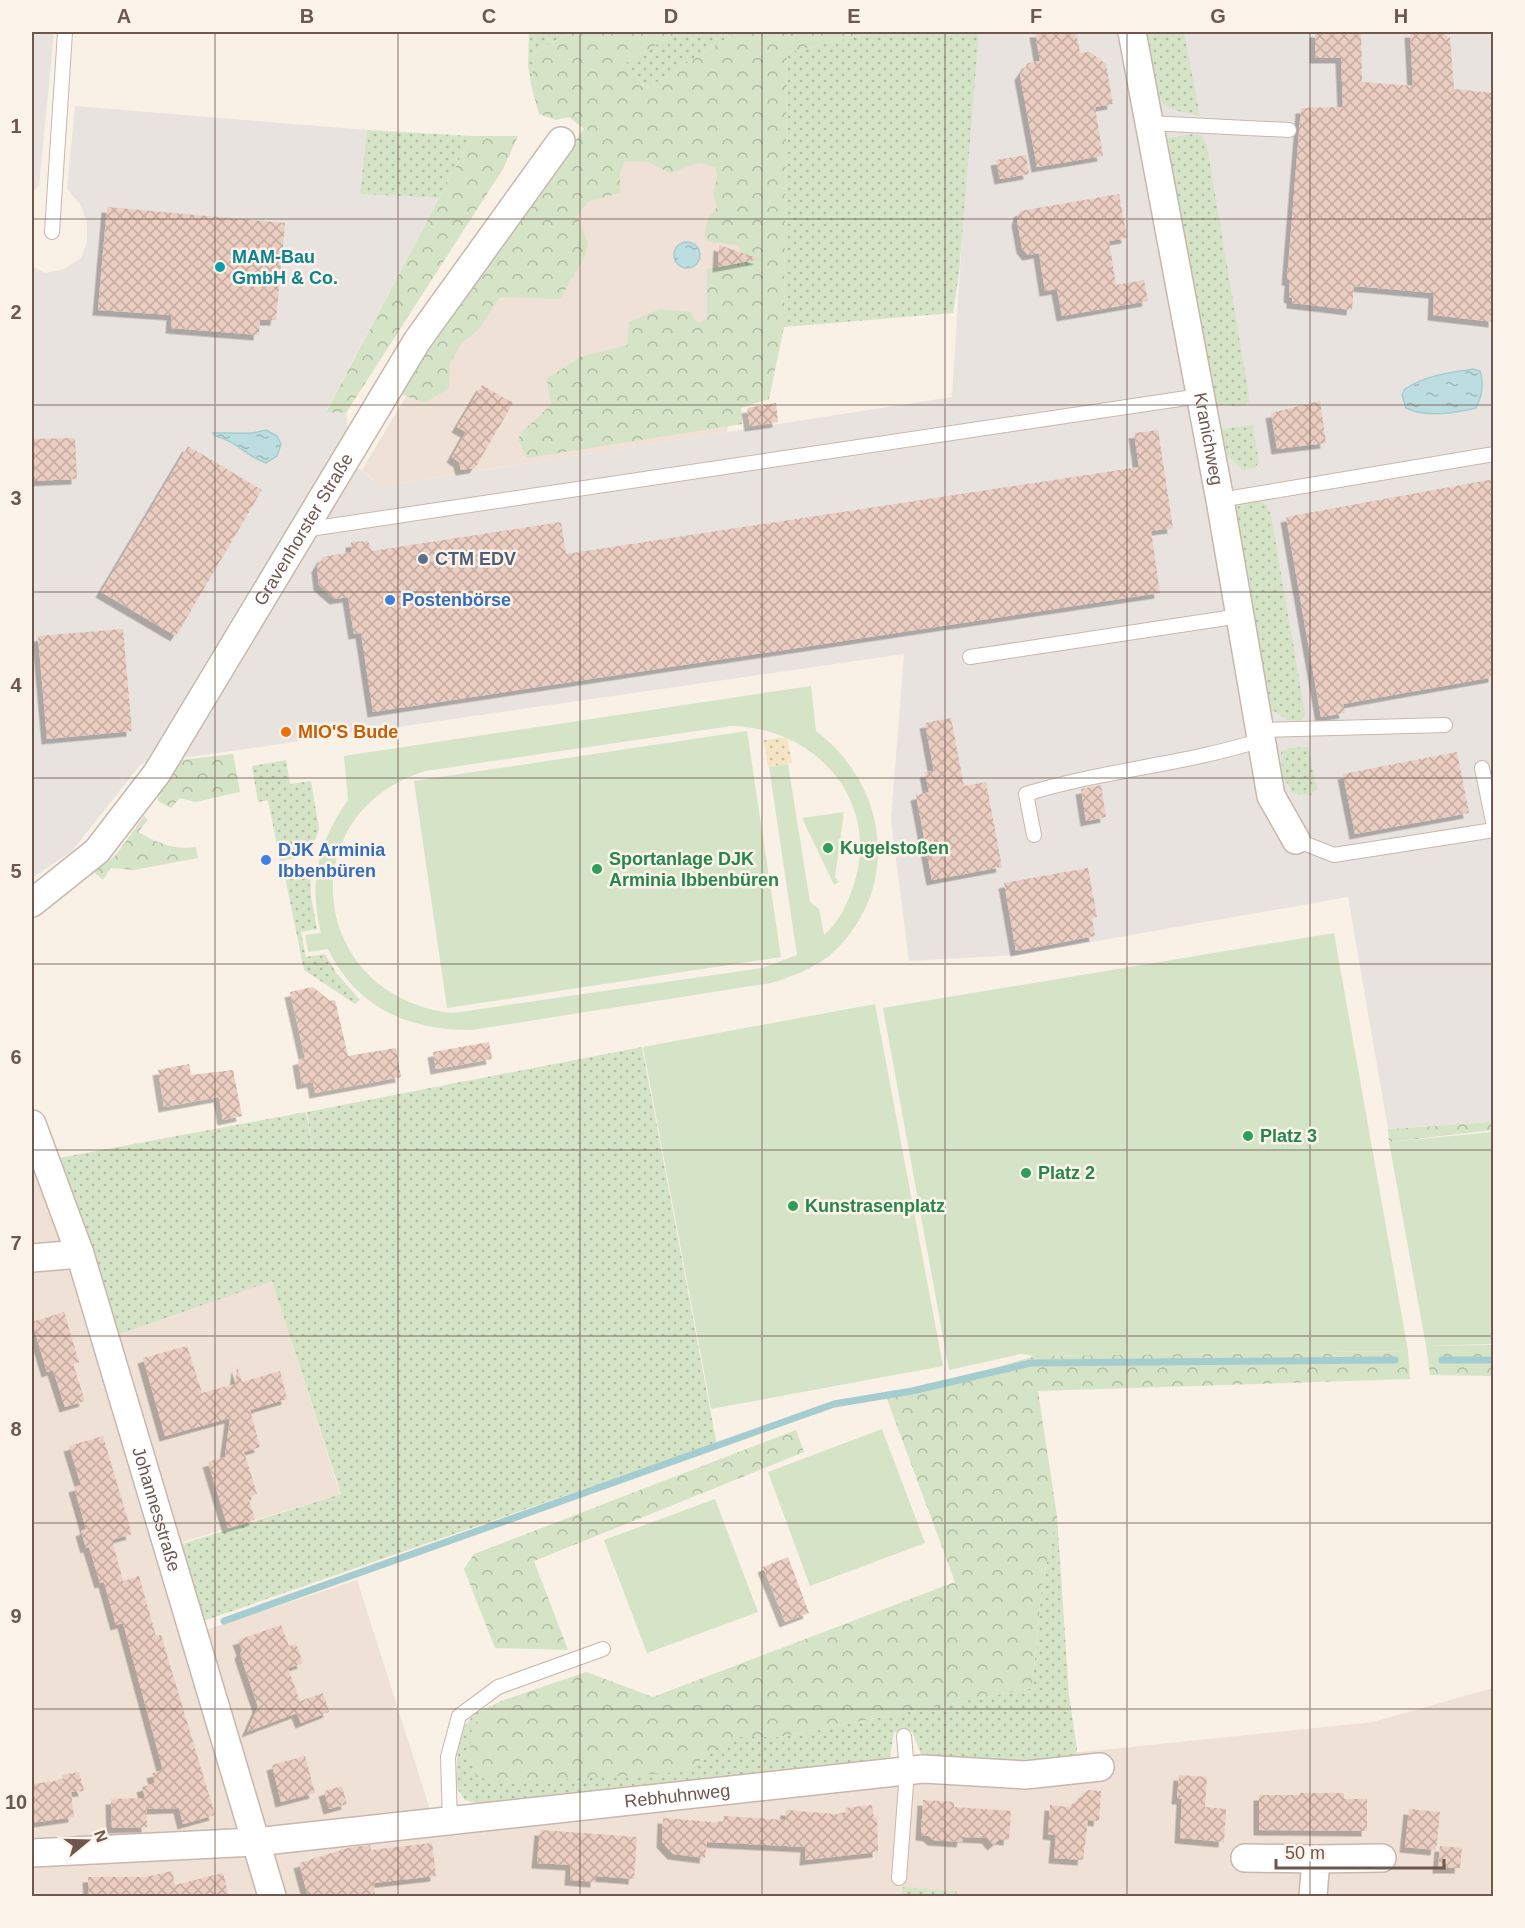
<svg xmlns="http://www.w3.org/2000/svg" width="1525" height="1928" font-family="Helvetica,sans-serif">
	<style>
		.residential { fill: #efe1d5 }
		.industrial { fill: #e9e3df }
		.green { fill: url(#green-dots) }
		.forest { fill: url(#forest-crowns) }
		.sand { fill: url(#sand-dots) }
		.pitch { fill: #d5e4c6; fill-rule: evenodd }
		.water { fill: url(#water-ripples); stroke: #a5cdd0; stroke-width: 1.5 }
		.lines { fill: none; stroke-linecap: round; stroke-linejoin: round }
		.stream { stroke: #a5cdd0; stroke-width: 7 }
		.building { fill: url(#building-cross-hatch); filter: url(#shadow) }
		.service-casing { stroke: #c8b7ad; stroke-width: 16 }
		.minor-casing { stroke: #c8b7ad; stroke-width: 30 }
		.service { stroke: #fff; stroke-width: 14 }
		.minor { stroke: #fff; stroke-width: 27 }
		.grid { fill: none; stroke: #6e574e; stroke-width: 1.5; stroke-opacity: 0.55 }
		.culture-dot { fill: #0f9aa8; stroke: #fcf4eb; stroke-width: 2 }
		.service-dot { fill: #5c6f8a; stroke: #fcf4eb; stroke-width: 2 }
		.shop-dot { fill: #3f7fe0; stroke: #fcf4eb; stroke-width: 2 }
		.food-dot { fill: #e8710a; stroke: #fcf4eb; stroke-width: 2 }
		.leisure-dot { fill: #2e9e5b; stroke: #fcf4eb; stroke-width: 2 }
		.labels { text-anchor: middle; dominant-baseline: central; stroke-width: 5; stroke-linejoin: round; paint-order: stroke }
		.culture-label { font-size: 18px; font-weight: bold; fill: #0d838f; stroke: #fcf4eb; text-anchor: start }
		.street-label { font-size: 18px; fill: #6e574e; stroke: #fcf4eb }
		.service-label { font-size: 18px; font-weight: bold; fill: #4e5e75; stroke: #fcf4eb; text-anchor: start }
		.shop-label { font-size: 18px; font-weight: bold; fill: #366cbe; stroke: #fcf4eb; text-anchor: start }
		.food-label { font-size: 18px; font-weight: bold; fill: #c56008; stroke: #fcf4eb; text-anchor: start }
		.leisure-label { font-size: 18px; font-weight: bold; fill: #27864d; stroke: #fcf4eb; text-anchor: start }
		.neatline { fill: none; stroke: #6e574e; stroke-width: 2 }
		.grid-label { font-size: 20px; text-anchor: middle; font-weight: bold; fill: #6e574e }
	</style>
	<defs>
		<pattern id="green-dots" width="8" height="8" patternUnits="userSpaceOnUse" patternTransform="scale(1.5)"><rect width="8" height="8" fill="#d5e4c6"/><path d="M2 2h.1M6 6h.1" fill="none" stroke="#b1bca3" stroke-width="1.8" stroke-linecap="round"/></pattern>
		<pattern id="forest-crowns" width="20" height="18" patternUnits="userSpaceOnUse" patternTransform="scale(1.5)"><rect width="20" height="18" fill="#d5e4c6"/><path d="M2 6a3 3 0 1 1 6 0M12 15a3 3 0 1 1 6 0" fill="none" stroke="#b1bca3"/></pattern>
		<pattern id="sand-dots" width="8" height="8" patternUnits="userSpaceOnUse" patternTransform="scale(1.5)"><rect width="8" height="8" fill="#f4e5c5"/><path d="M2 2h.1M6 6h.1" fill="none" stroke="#cabca2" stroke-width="1.8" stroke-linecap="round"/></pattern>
		<pattern id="water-ripples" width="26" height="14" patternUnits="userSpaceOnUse" patternTransform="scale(1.5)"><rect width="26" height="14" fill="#bddee0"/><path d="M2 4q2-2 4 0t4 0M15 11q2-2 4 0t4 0" fill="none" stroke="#9eb7b8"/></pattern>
		<pattern id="building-cross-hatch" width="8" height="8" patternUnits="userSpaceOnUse" patternTransform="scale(1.5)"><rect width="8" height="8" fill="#ebcec1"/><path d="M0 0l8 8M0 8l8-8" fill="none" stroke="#c3aa9f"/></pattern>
		<filter id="shadow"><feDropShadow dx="-5.5" dy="5.5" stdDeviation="0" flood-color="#0004"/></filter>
	</defs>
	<rect width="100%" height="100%" fill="#f9f0e6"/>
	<!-- residential -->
	<path class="residential" d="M713 73 760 234 727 432 381 486 362 470 475 281 567 145Z
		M32 1158 60 1237 91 1344 272 1280 340 1494 156 1550 181 1638 357 1580 433 1819 1373 1722 1493 1688V1896H32Z"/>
	<!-- industrial -->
	<path class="industrial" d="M32 32H54L39 186 32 192Z
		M975 32H1493V1122L1388 1129 1348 897 1017 955 909 961 891 820 904 654 141 764 72 851 32 878V266L45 273 64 269 81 258 87 242V222L80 204 67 189 75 106 367 130 360 194 439 198 326 411 346 413 351 462 381 486 952 397Z"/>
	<!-- green -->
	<path class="green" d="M529 32H571L534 53 531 85 528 64Z
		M679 32H737L646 89 626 62Z
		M873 32H979L959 273 953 313 784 327 787 53Z
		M1145 32H1184L1200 116C1190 113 1177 112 1168 107 1151 98 1148 50 1145 32Z
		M367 130 472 136 439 198 360 194Z
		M1192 134 1202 136 1207 146 1249 396V402L1240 407 1217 404 1214 398 1166 145 1168 138Z
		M1253 425 1259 462 1255 468 1243 470 1220 449 1218 433 1222 429Z
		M1257 501 1266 504 1271 515 1305 714 1301 721 1287 720 1268 707 1231 519 1236 507Z
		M1308 747 1317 788 1311 795 1294 794 1282 775 1281 752 1289 748Z
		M286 760 290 784 311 781 319 829 309 856 280 861 268 800 258 802 252 766Z
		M310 872 311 897 317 929 301 932 306 957 325 954 337 974 360 1000 355 1004 304 970 285 877Z
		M642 1047 717 1446 685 1454 203 1621 182 1544 341 1494 272 1281 117 1335 59 1158 306 1112 313 1151 307 1112Z
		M1057 1516 1069 1695 1077 1749 1075 1762 1021 1765 923 1759 912 1731 894 1732 889 1762 483 1805 465 1800 456 1787 458 1735 475 1713 504 1700 472 1725 684 1772 733 1737H779L1032 1688 1042 1585Z
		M903 1887 957 1891 956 1896H902Z"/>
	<!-- forest -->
	<path class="forest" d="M571 32H679L626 62 646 89 737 32H873L787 53 784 327 769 399 741 408 742 424 527 458 518 439 523 431 551 405 547 379 580 357 627 345 629 322 660 309 690 312 698 324 707 318V269L742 262 739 245 709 242 704 236 708 218 717 207 713 192 718 176 715 167 699 163 669 173 649 162 625 161 620 174V193L589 201 577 216 588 242 585 256 560 299 500 297 479 329 462 343 450 363 449 388 425 403 398 393 420 346 584 129 569 117 556 120 539 114 531 85 534 53Z
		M472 136H518L503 169 346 413 326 412Z
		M233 754 240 792 195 802 180 798 171 808 158 801 157 794 180 760Z
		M144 816 148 820 138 832C158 843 172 850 196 847L198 858 134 870 111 868 103 880 94 872 116 855Z
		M1493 1122V1130L1389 1142 1388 1129Z
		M1493 1345V1376L1430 1375 1426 1346Z
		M1408 1351 1410 1379 1038 1391 1057 1516 1042 1585 1032 1688 779 1737H733L684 1772 511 1783 476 1777 469 1754 472 1725 504 1700 586 1672 653 1697 955 1582 887 1399 1035 1356Z
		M796 1430 804 1452 534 1561 568 1650 495 1648 464 1569 474 1554Z"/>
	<!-- sand -->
	<path class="sand" d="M787 737 792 763 768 767 764 740Z"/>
	<!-- pitch -->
	<path class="pitch" d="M811 686 816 731C890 787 902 892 829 956 812 969 791 977 771 983L471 1030C408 1030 357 1008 328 949L308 952 305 935 321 933C308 882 319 841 348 800L344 756ZM731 726C815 727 881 800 854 884 848 903 839 922 824 935L819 909 810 902 788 764 769 767 797 955 762 968 453 1013C308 997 289 813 425 771Z
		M747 731 781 957 447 1008 414 781Z
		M844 812 835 877 839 882 834 885 802 818Z
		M1334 933 1408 1351 1035 1356 1021 1354 949 1370 883 1008Z
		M875 1004 943 1366 711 1409 643 1047Z
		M1493 1132V1344L1426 1346 1389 1142Z
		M882 1429 925 1543 810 1586 768 1472Z
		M715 1499 758 1612 647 1653 604 1540Z"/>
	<!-- water -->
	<path class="water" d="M674 255a13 13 0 1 1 26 0a13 13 0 1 1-26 0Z
		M1473 369 1480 371C1484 383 1482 396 1476 408 1455 413 1427 418 1406 408L1402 395 1405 389C1426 375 1449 373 1473 369Z
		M266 430 277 436 281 444 277 456 266 463C246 457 238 441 215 436L213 433H253Z"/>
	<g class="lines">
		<!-- stream -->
		<path class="stream" d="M1442 1360H1494
			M224 1621 834 1404 912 1391 1031 1363 1395 1360"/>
	</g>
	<!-- building -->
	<path class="building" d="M1035 32H1076L1080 53 1090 52 1106 64 1113 104 1095 107 1103 156 1037 167 1020 75 1028 63 1040 61Z
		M1315 32H1361L1362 82 1413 86 1410 32H1446L1447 38 1450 37 1454 89 1494 93V266L1491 298H1494V322L1433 315 1434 293 1411 291 1354 286 1352 310 1292 303V298L1289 297 1290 280H1287L1301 108 1343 107 1341 58H1315Z
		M1026 155 1029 174 1000 179 996 160Z
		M1119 194 1127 238 1109 241 1116 285 1144 280 1148 301 1062 316 1057 289 1045 291 1039 253 1028 255 1022 248 1017 220 1020 211Z
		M107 207 285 223 276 320H260L259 335 171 328 172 315 98 310Z
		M719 245 760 259 718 267Z
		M482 385 513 403 475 468 461 470 459 462 452 457 466 432 457 427Z
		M1320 401 1326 443 1277 449 1271 413Z
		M776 403 778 422 750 426 747 408Z
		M1158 430 1173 528 1151 531 1160 593 373 712 361 633 354 634 348 597 335 599 319 585 317 567 323 557 351 552V542L368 541 372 551 561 522 566 554 1139 467 1134 433Z
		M75 438 77 479 32 481V439Z
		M188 446 262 490 176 636 101 592Z
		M1494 479V677L1343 704 1345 713 1321 717 1286 517Z
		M123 629 132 731 47 739 38 636Z
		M951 718 964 786 986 782 1002 867 932 880 916 795 929 792 925 772 934 771 925 723Z
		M1457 752 1469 813 1355 834 1343 774Z
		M1101 785 1106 817 1086 821 1081 789Z
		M1088 868 1097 917 1092 918 1095 936 1016 951 1004 883Z
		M313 987 330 1001 335 1000 348 1056 396 1048 401 1077 315 1093 313 1082 302 1084 298 1060 305 1058 290 992Z
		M489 1042 492 1059 436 1069 433 1052Z
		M189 1064 191 1075 233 1070 242 1116 223 1120 219 1097 164 1107 158 1070Z
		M64 1312 79 1362 73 1364 85 1401 65 1407 53 1370 47 1372 32 1322Z
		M187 1346 202 1393 235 1384 237 1366 242 1382 280 1371 287 1399 250 1410 260 1447 244 1452 257 1494 248 1497 255 1520 228 1528 208 1462 225 1457 230 1418 165 1436 143 1358Z
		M103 1436 132 1534 112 1540 123 1581 139 1576 156 1636 161 1635 215 1815 183 1824 179 1808 148 1809 146 1803 147 1827 112 1828 111 1799 145 1798 142 1787 155 1783 152 1773 163 1770 123 1623 116 1625 104 1582 100 1583 89 1547 86 1548 81 1531 86 1529 74 1487 81 1485 69 1446Z
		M788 1557 809 1613 785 1622 763 1567Z
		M281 1625 289 1646 296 1644 303 1663 288 1668 300 1701 323 1693 329 1712 301 1723 297 1713 247 1732 258 1707 240 1654 242 1650 238 1640Z
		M305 1756 315 1793 281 1802 272 1765Z
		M79 1772 84 1791 71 1792 74 1817 32 1823V1784L63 1780 62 1775Z
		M1179 1775 1207 1777 1205 1807 1226 1809 1224 1842 1180 1838 1182 1799H1177Z
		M342 1786 347 1804 329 1809 324 1791Z
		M1088 1790 1101 1791 1099 1821 1088 1820 1083 1860 1054 1858 1056 1835 1048 1834 1050 1805 1069 1807Z
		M1300 1793H1344V1799H1367V1831L1259 1830V1795H1300Z
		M923 1800 954 1802V1807L1011 1811 1009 1840 1000 1839 993 1845 987 1838 963 1837 962 1842 933 1840 929 1836 921 1835Z
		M872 1805 874 1818 877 1817 878 1852 805 1860 806 1847 707 1842 705 1858 673 1854 662 1842 663 1818 723 1823 724 1816 785 1820 786 1810 846 1815 845 1808Z
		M1409 1809 1440 1812 1436 1850 1405 1847Z
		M540 1830 637 1837 634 1879 596 1876V1882L570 1880 571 1865 537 1863Z
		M432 1843 436 1876 374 1883 375 1896H308L299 1863 348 1848 370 1845 371 1850Z
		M1440 1846 1462 1848 1460 1868H1438Z
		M172 1871 175 1885 223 1873 229 1896H89L88 1877H146Z"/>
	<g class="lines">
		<defs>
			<path id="service" d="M1149 123 1289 130
				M52 232 65 32
				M1220 500 1494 454
				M303 530 1200 396
				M970 657 1240 616
				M1259 730 1445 725
				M1482 768 1494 826
				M1034 835 1026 794C1103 770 1184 765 1261 740
				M1296 840 1334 855 1494 830
				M450 1821 448 1757 459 1716 498 1687 603 1649
				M899 1878 907 1771 904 1736"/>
			<g id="minor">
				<path id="s1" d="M1132 32 1220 500 1271 796 1296 840"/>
				<path id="s2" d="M32 903 97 851 157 773 417 341 561 141"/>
				<path id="s3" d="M32 1124 80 1254 272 1896"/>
				<path d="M32 1258 80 1254"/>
				<path id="s4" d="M32 1853 255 1842 923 1769 1025 1775 1100 1767"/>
				<path d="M1245 1858 1316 1859"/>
				<path d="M1313 1896 1316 1859 1382 1858"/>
			</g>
		</defs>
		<!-- service casing -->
		<use href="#service" class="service-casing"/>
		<!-- minor casing -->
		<use href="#minor" class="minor-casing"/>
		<!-- service -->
		<use href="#service" class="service"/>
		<!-- minor -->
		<use href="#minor" class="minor"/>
	</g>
	<!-- grid -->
	<path class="grid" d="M215 32V1896M398 32V1896M580 32V1896M762 32V1896M945 32V1896M1127 32V1896M1310 32V1896M32 219H1494M32 405H1494M32 592H1494M32 778H1494M32 964H1494M32 1150H1494M32 1336H1494M32 1523H1494M32 1709H1494"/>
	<!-- markers -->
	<circle class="culture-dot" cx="220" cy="267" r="6"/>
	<circle class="service-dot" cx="423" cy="559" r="6"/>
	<g class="shop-dot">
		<circle cx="390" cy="600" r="6"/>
		<circle cx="266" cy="860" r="6"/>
	</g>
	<circle class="food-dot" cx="286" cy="732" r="6"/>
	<g class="leisure-dot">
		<circle cx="828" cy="848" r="6"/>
		<circle cx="597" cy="869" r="6"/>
		<circle cx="1248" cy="1136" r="6"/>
		<circle cx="1026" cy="1173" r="6"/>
		<circle cx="793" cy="1206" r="6"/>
	</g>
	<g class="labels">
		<!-- culture labels -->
		<g class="culture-label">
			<text x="232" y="257">MAM-Bau<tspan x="232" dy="21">GmbH &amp; Co.</tspan></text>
		</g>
		<!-- street labels -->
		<g class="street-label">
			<text stroke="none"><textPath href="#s1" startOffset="414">Kranichweg</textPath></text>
			<text stroke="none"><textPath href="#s2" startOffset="466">Gravenhorster Straße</textPath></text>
			<text stroke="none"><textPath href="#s3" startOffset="405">Johannesstraße</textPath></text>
			<text stroke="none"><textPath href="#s4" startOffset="648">Rebhuhnweg</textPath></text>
		</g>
		<!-- service labels -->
		<g class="service-label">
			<text x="435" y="559">CTM EDV</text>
		</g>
		<!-- shop labels -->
		<g class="shop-label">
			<text x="402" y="600">Postenbörse</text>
			<text x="278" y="850">DJK Arminia<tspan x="278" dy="21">Ibbenbüren</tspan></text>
		</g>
		<!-- food labels -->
		<g class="food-label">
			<text x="298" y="732">MIO'S Bude</text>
		</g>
		<!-- leisure labels -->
		<g class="leisure-label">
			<text x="840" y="848">Kugelstoßen</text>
			<text x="609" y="859">Sportanlage DJK<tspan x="609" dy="21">Arminia Ibbenbüren</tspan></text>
			<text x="1260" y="1136">Platz 3</text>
			<text x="1038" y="1173">Platz 2</text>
			<text x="805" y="1206">Kunstrasenplatz</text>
		</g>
	</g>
	<!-- border -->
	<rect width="1525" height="1928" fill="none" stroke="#fcf4eb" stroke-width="66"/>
	<!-- north arrow -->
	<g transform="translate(87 1841) rotate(71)" stroke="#fcf4eb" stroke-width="4.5" paint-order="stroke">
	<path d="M0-4.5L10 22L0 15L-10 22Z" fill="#6e574e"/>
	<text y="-9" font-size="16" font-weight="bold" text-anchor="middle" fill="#6e574e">N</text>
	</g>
	<!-- scale -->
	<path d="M1276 1859v9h168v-9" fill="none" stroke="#6e574e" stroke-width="3"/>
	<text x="1285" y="1859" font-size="18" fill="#6e574e" stroke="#fcf4eb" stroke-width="4.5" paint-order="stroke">50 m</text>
	<rect x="33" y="33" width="1459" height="1862" class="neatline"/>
	<g class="grid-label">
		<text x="124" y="23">A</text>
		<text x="307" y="23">B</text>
		<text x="489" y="23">C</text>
		<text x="671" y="23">D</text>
		<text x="854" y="23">E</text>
		<text x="1036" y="23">F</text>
		<text x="1218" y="23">G</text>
		<text x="1401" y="23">H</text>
		<text x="16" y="133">1</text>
		<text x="16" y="319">2</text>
		<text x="16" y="505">3</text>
		<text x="16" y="692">4</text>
		<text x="16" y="878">5</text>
		<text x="16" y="1064">6</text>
		<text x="16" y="1250">7</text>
		<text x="16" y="1436">8</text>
		<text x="16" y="1623">9</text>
		<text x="16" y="1809">10</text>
	</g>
</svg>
